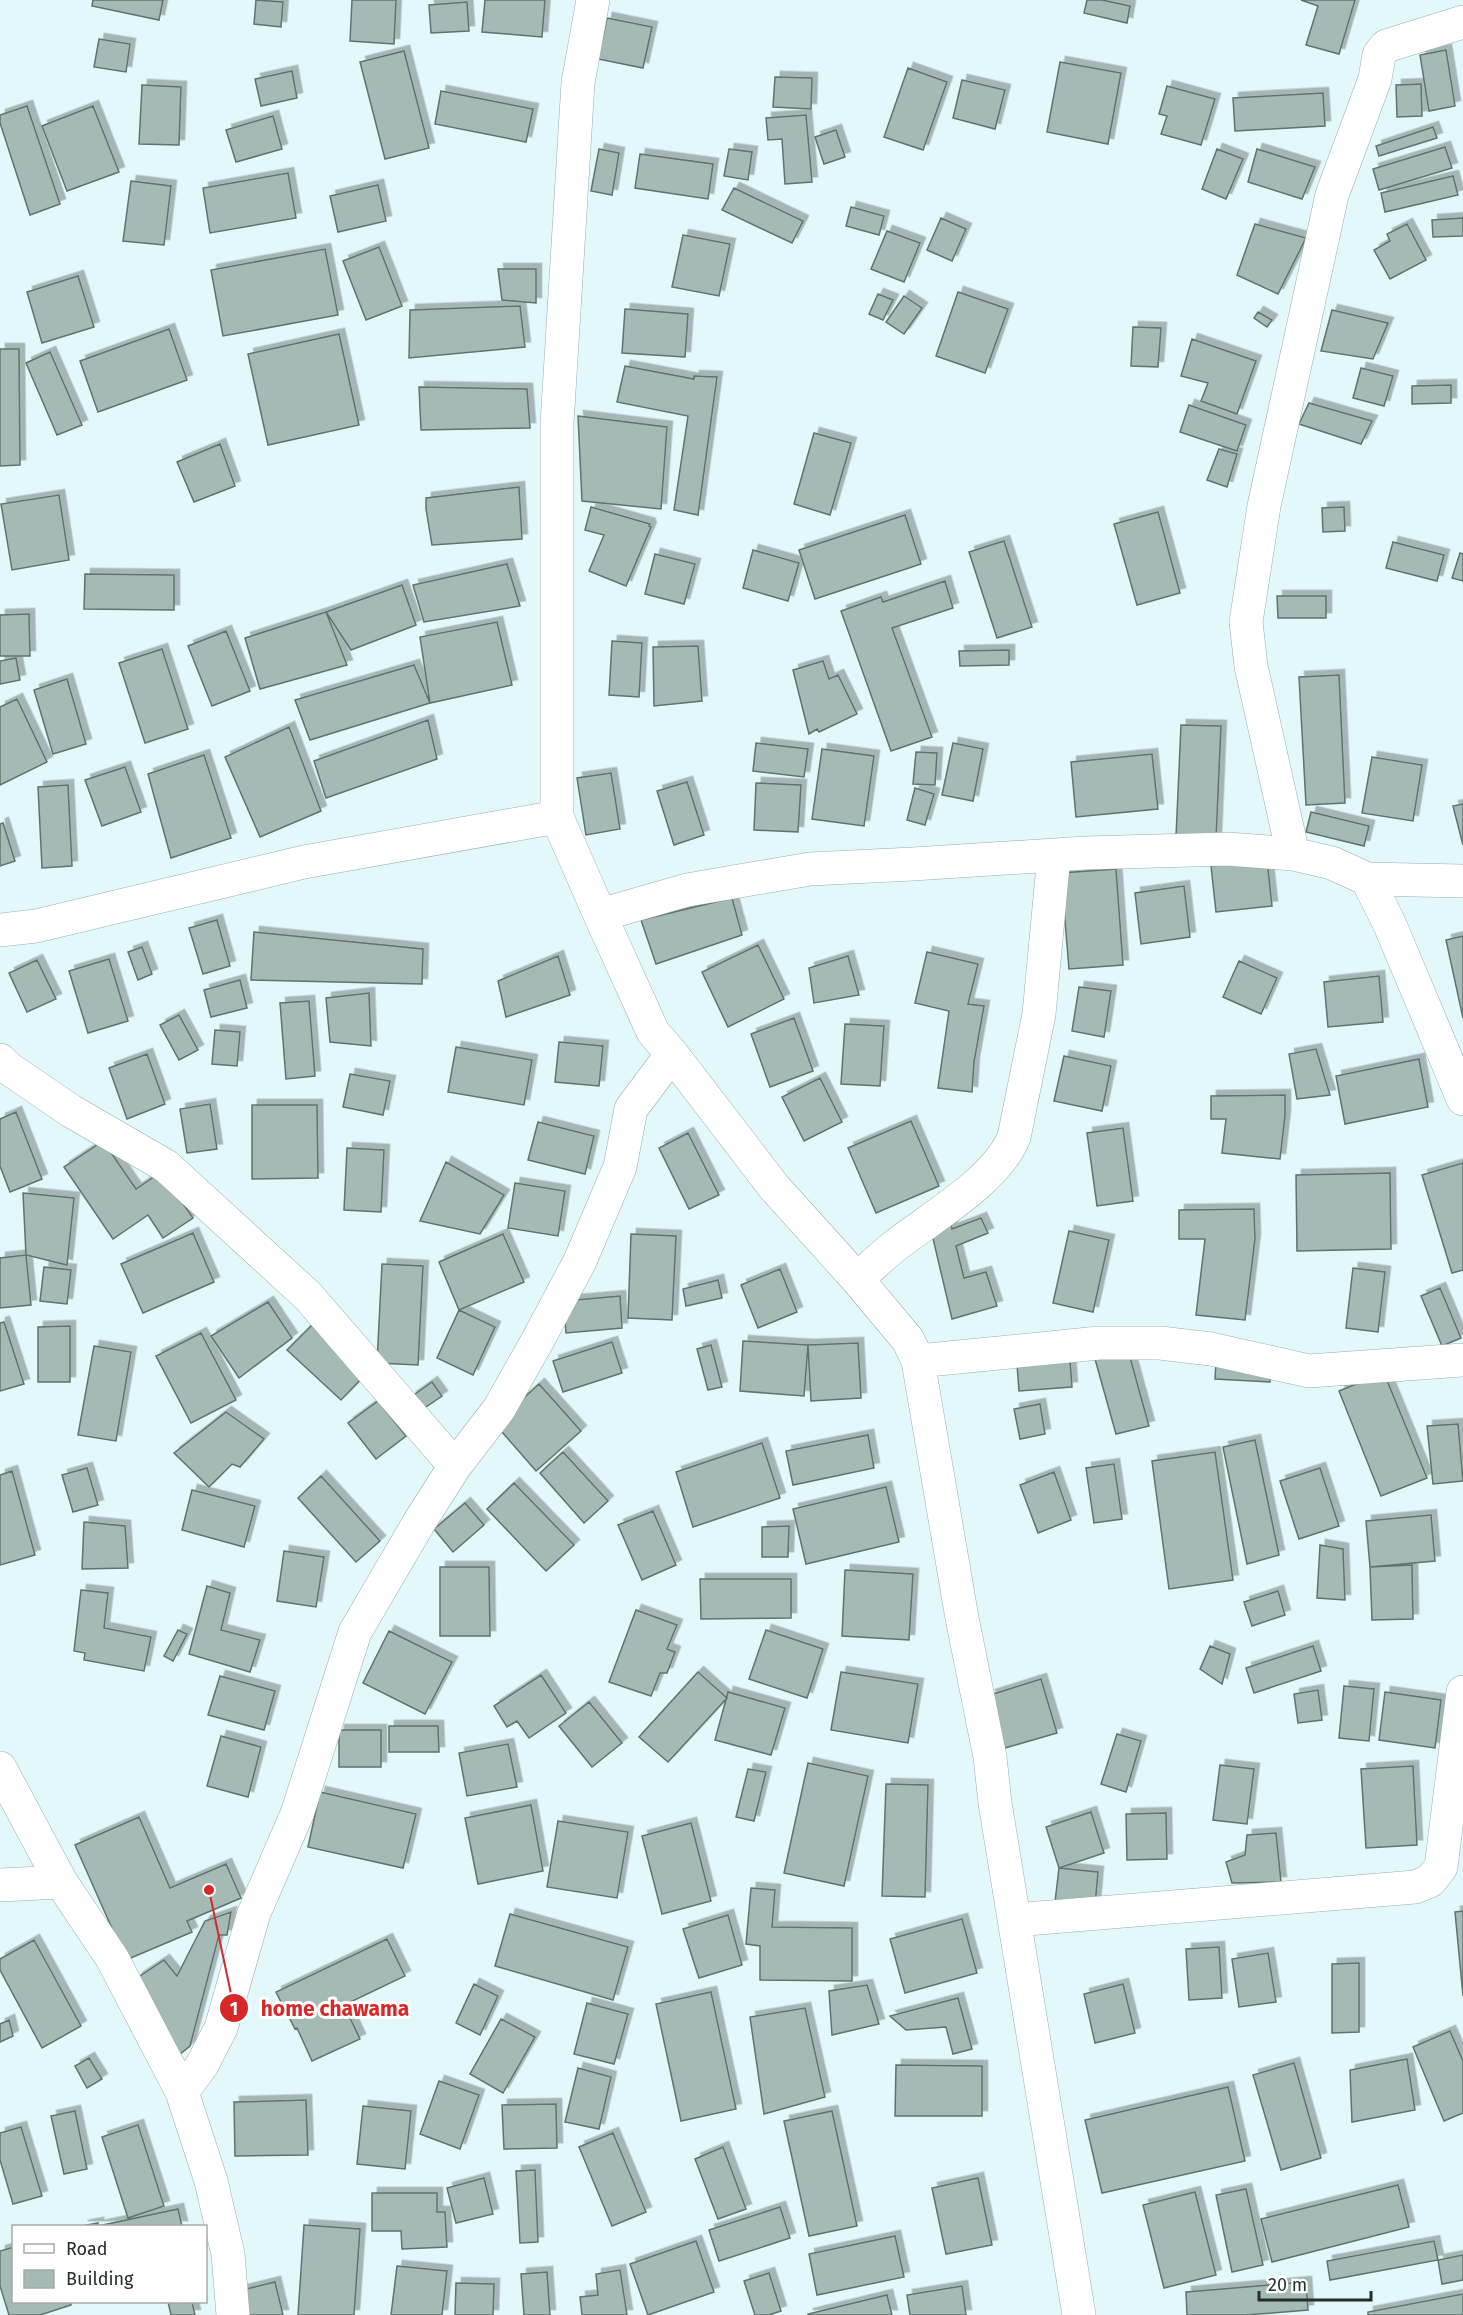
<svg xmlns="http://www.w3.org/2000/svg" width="1463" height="2315" font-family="'Fira Sans',sans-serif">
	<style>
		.building { fill: #a6bab5; stroke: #60736e; stroke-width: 1.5; filter: url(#shadow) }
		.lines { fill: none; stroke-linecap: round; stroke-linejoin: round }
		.street-casing { stroke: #99adaf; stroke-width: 34 }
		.street { stroke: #fff; stroke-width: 33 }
		.leader { fill: none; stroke: #d62828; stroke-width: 2 }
		.callout-dot { fill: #d62828; stroke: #fff; stroke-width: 2 }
		.mark-label { font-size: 18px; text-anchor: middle; font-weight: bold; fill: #fff }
		.callout-label { font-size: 21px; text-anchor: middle; font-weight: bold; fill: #d62828; stroke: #fff; stroke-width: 6; stroke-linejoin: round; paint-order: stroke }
	</style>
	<defs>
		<filter id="shadow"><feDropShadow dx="5.5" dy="-5.5" stdDeviation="0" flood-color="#0004"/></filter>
	</defs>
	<rect width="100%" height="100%" fill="#e3f8fa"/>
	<!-- building -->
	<path class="building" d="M93 0H163L159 20 92 6Z
		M256 0 283 2 281 27 254 24Z
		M352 0H396L394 44 350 41Z
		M485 0H545L542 37 482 32Z
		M1087 0H1102L1130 6 1127 23 1084 13Z
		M1301 0H1355L1339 54 1306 45 1318 6Z
		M467 2 469 31 431 33 429 5Z
		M607 18 652 27 643 68 598 59Z
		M99 39 130 44 126 72 94 67Z
		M1446 50 1455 106 1429 111 1420 55Z
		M404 51 429 148 385 159 360 62Z
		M1060 62 1121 73 1108 144 1047 132Z
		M908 68 947 82 923 150 884 137Z
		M292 71 297 98 261 106 255 79Z
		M775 77 812 78 811 109 773 107Z
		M962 80 1005 90 995 129 953 118Z
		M1421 84 1422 116 1397 117 1396 85Z
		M142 85 181 87 179 145 139 144Z
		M1167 86 1215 99 1201 145 1161 134 1167 116 1159 114Z
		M441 91 533 109 526 142 435 124Z
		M1323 93 1325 126 1235 131 1233 98Z
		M27 106 60 204 30 215 0 123V115Z
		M93 106 119 172 67 191 42 126Z
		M806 115 812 182 785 184 782 139 768 140 766 118Z
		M273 116 282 149 236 162 226 130Z
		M1433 127 1437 138 1379 156 1376 146Z
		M836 130 845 157 824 164 815 137Z
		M1445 147 1452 168 1379 190 1373 169Z
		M599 149 619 153 612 195 591 191Z
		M729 149 752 152 748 180 724 176Z
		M1217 149 1243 159 1226 199 1202 189Z
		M1257 149 1315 167 1302 199 1248 182Z
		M640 154 713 164 708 199 635 188Z
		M288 173 296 218 210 233 203 188Z
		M1453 176 1458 195 1385 212 1381 193Z
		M131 181 171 186 164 245 123 241Z
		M378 185 386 221 338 232 330 196Z
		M734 188 803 221 792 243 722 210Z
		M851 207 884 216 879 235 846 226Z
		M941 218 966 229 952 261 927 250Z
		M1463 218V236L1433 237 1432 220Z
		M1255 224 1306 238 1278 294 1237 275Z
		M1407 224 1426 260 1390 279 1374 250 1390 241 1387 234Z
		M887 231 920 243 904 282 871 269Z
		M683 235 730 244 719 296 672 287Z
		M379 247 402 306 366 320 343 261Z
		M325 249 338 315 223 336 211 270Z
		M498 269H536V303L502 300Z
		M78 276 94 327 42 343 27 292Z
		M958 292 1008 309 985 373 936 356Z
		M878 294 893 300 883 320 869 314Z
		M904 296 922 308 904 334 886 322Z
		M520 306 525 347 409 358 410 310Z
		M625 309 688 314 685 357 622 353Z
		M1332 310 1388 323 1373 359 1321 351Z
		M1258 312 1272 320 1267 327 1254 318Z
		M1133 327 1161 328 1158 367 1131 366Z
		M169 329 187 380 98 412 80 361Z
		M339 334 359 425 268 445 248 354Z
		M1192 339 1256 361 1237 414 1201 401 1208 383 1181 376Z
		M0 349H19L20 465 0 466Z
		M50 352 82 425 57 435 26 363Z
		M625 366 694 379V376L717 377 698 515 674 510 688 416 617 402Z
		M1361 368 1393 376 1384 406 1353 398Z
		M1451 385V403L1412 404V386Z
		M419 387 527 389 530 428 421 430Z
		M1309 403 1372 421 1361 444 1299 424Z
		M1189 405 1246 425 1237 451 1180 432Z
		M578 416 667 427 661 509 582 501Z
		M814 433 851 443 830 515 794 504Z
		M220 444 235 486 194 502 177 462Z
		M1219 449 1237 454 1227 487 1207 480Z
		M519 487 522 539 432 545 426 509V498Z
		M59 495 69 560 12 570 1 504Z
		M591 507 650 524 649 526 651 527 626 586 589 571 604 535 585 530Z
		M1344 507 1345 531 1323 532 1322 508Z
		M1158 512 1180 593 1137 605 1114 524Z
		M905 515 921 564 815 599 799 550Z
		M1004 541 1032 627 997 638 969 552Z
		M1393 542 1444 555 1437 581 1386 568Z
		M753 550 799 563 788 601 743 588Z
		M1460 553 1463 554V581L1452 578Z
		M655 554 695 564 684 604 645 594Z
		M507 564 520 606 424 622 413 585Z
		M85 574 174 575V610L84 609Z
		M945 581 953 608 892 628 932 737 891 751 841 611 881 597 883 602Z
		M402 585 416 625 351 650 326 612Z
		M1277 596H1326V618H1278Z
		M326 612 347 665 260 689 245 638Z
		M29 614 30 656H0V615Z
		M497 622 512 685 430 703 420 637Z
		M226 631 250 691 212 706 188 646Z
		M612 641 642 643 639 697 609 695Z
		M698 646 702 701 654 706 653 647Z
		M162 649 188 729 145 743 119 663Z
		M1009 650V665L960 666 959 651Z
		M16 658 20 680 0 684V661Z
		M823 661 829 679 838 675 857 714 819 732 817 729 809 734 793 670Z
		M414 665 430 703 310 740 295 700Z
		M1339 675 1345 803 1306 805 1299 677Z
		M67 679 86 744 53 754 34 690Z
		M17 699 47 762 0 785V707Z
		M428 720 437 759 326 798 314 761Z
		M1181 725 1221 726 1216 839 1176 837Z
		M289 727 321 811 260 837 225 757Z
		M756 743 808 749 804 777 753 771Z
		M953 743 983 749 973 801 942 795Z
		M822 749 874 756 864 826 812 819Z
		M916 752 937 753 935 785 913 784Z
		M1152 754 1158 809 1076 817 1071 762Z
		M204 755 231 838 171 858 148 774Z
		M1372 757 1422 765 1413 821 1362 813Z
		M125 767 141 812 102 826 85 780Z
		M611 773 620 829 586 835 577 778Z
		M687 782 704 835 674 845 657 791Z
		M756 783 801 785 798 832 754 830Z
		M68 785 72 866 42 868 38 787Z
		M915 788 934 794 925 825 907 820Z
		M1463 804V845L1453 806Z
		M1311 812 1369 826 1364 846 1306 832Z
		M3 823 15 861 0 866V824Z
		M1267 860 1272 906 1216 912 1211 866Z
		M1116 869 1123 965 1069 969 1061 873Z
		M1184 886 1190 937 1141 944 1135 893Z
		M732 898 742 935 656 964 641 920Z
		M217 920 230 966 203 974 189 928Z
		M254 932 423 949 422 984 251 980Z
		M1463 936V1018L1446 940Z
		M758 945 784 999 728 1027 702 972Z
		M142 947 152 974 138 980 128 952Z
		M927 952 978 964 968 1004 984 1006 974 1062 972 1092 938 1088 949 1011 915 1003Z
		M558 956 570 995 506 1017 498 981Z
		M848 956 859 995 814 1003 809 968Z
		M109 959 128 1021 88 1033 69 971Z
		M37 960 56 999 27 1012 9 973Z
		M1239 961 1277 978 1261 1014 1223 997Z
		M1379 976 1383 1022 1328 1027 1324 982Z
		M240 980 247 1008 211 1017 204 990Z
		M1079 987 1111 991 1104 1037 1072 1031Z
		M369 993 371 1046 330 1042 326 998Z
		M309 1001 315 1076 286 1079 280 1003Z
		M179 1015 198 1050 179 1060 160 1025Z
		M794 1018 813 1071 770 1087 751 1034Z
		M845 1024 884 1026 880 1086 841 1084Z
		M215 1030 240 1032 237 1066 212 1064Z
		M559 1042 603 1046 599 1086 555 1082Z
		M456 1047 532 1060 524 1105 448 1092Z
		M1316 1049 1330 1095 1297 1099 1289 1054Z
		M147 1054 165 1104 127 1119 109 1068Z
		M1064 1056 1111 1066 1102 1111 1054 1101Z
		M1419 1059 1428 1107 1345 1124 1336 1076Z
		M350 1074 390 1081 383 1115 343 1107Z
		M820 1078 842 1122 804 1141 782 1097Z
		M1285 1095V1116L1280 1159 1222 1153 1226 1119H1211V1096Z
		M210 1104 217 1149 187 1153 180 1109Z
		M252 1105H317L318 1178 252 1179Z
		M16 1112 42 1179 10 1192 0 1166V1119Z
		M911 1121 939 1186 876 1213 848 1148Z
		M538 1122 594 1136 585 1174 528 1160Z
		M1123 1128 1133 1201 1097 1206 1087 1133Z
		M688 1133 719 1195 689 1209 659 1148Z
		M103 1141 136 1189 161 1172 193 1218 163 1238 148 1215 113 1239 64 1167Z
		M347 1148 384 1150 381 1212 344 1210Z
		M446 1162 504 1195 480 1234 420 1221Z
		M1463 1163V1270L1452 1273 1422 1175Z
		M1390 1173 1391 1249 1297 1251 1296 1175Z
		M515 1183 565 1191 558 1236 508 1228Z
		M23 1193 74 1198 67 1265 26 1255Z
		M1254 1209 1255 1239 1245 1320 1196 1315 1205 1239H1179V1210Z
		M981 1218 988 1233 956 1246 964 1278 986 1272 997 1306 952 1319 931 1230 951 1224 952 1229Z
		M1069 1231 1109 1240 1093 1312 1053 1303Z
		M193 1233 214 1282 143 1313 121 1264Z
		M503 1234 524 1282 459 1310 439 1262Z
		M631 1234 676 1236 672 1320 628 1318Z
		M26 1255 31 1305 0 1308V1258Z
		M382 1264 423 1266 418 1365 377 1363Z
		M44 1267 71 1270 67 1304 40 1301Z
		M1353 1268 1385 1272 1378 1332 1346 1328Z
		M780 1269 797 1312 758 1328 741 1285Z
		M718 1280 722 1298 686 1306 683 1289Z
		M1440 1288 1461 1338 1442 1346 1421 1296Z
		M620 1296 622 1328 566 1333 564 1301Z
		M268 1302 292 1338 239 1378 211 1336Z
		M459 1310 495 1327 473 1375 437 1358Z
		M4 1322 24 1384 0 1391V1323Z
		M313 1324 366 1374 341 1400 287 1350Z
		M70 1326V1382H38V1327Z
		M201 1333 236 1400 191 1423 156 1356Z
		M743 1341 808 1345 804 1396 740 1391Z
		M612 1342 622 1373 563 1392 553 1361Z
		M858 1343 861 1398 811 1401 808 1345Z
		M711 1345 722 1387 708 1390 697 1349Z
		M94 1346 131 1352 116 1441 78 1435Z
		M1069 1347 1072 1387 1019 1391 1016 1351Z
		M1128 1350 1149 1426 1116 1434 1095 1359Z
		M1216 1361 1270 1365V1382L1215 1379Z
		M1384 1373 1427 1478 1381 1496 1339 1391Z
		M432 1382 442 1396 420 1411 411 1397Z
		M539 1384 581 1431 536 1471 495 1424Z
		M378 1401 406 1436 376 1459 348 1423Z
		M1040 1404 1045 1434 1020 1439 1014 1409Z
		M226 1412 264 1439 240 1467 232 1464 209 1487 174 1453Z
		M1458 1424 1463 1481 1433 1484 1427 1426Z
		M868 1435 874 1468 793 1485 786 1451Z
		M1255 1440 1279 1555 1247 1564 1223 1447Z
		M762 1443 780 1498 693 1527 676 1472Z
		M563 1452 608 1501 584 1523 540 1473Z
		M1215 1452 1233 1580 1169 1589 1152 1461Z
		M1114 1464 1122 1519 1094 1523 1086 1468Z
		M87 1468 98 1505 73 1512 62 1475Z
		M1320 1468 1339 1526 1299 1539 1280 1481Z
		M12 1471 35 1555 0 1565V1475Z
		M1054 1472 1071 1520 1038 1533 1020 1485Z
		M321 1476 380 1541 356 1562 298 1498Z
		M514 1483 574 1545 546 1571 487 1509Z
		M886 1487 899 1542 806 1564 793 1509Z
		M192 1490 255 1506 244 1547 182 1530Z
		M465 1503 484 1525 453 1552 434 1529Z
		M653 1511 676 1565 642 1580 618 1525Z
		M1431 1515 1435 1561 1370 1567 1366 1521Z
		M84 1522 125 1526 128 1568 82 1569Z
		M789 1526 788 1557H762V1527Z
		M1320 1545 1343 1549 1345 1600 1317 1598Z
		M284 1551 324 1557 316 1607 277 1601Z
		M1412 1565 1413 1619 1372 1620 1370 1567Z
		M440 1567H489L490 1636H440Z
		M845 1570 913 1574 909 1640 842 1636Z
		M700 1579H791V1618L701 1619Z
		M207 1586 230 1593 221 1630 260 1640 250 1672 189 1654Z
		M81 1590 108 1593 104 1628 151 1637 144 1671 84 1660 85 1653 74 1651Z
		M1278 1591 1285 1615 1252 1626 1244 1602Z
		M636 1610 677 1625 667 1649 675 1652 667 1673H660L651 1696 609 1682Z
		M178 1630 187 1634 173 1661 164 1656Z
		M766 1630 823 1649 807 1698 749 1679Z
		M389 1631 452 1662 425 1714 363 1683Z
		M1210 1646 1230 1654 1222 1684 1200 1669Z
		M1313 1646 1321 1671 1254 1693 1246 1668Z
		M698 1672 727 1698 668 1762 639 1737Z
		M841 1672 918 1684 908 1743 831 1730Z
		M541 1675 566 1713 529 1738 517 1721 507 1727 494 1706Z
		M220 1676 275 1691 264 1730 208 1715Z
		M1041 1679 1057 1733 1005 1748 990 1695Z
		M1344 1686 1374 1689 1369 1741 1339 1738Z
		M1318 1690 1322 1720 1298 1723 1294 1694Z
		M728 1692 785 1708 771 1755 715 1740Z
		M1385 1692 1441 1700 1435 1748 1379 1740Z
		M589 1702 622 1743 592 1767 559 1726Z
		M389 1726H438L439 1752H389Z
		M339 1730H381V1767H339Z
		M1117 1734 1141 1741 1126 1792 1101 1784Z
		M221 1736 261 1747 248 1797 207 1786Z
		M508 1744 517 1787 467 1796 459 1753Z
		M808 1763 868 1776 844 1886 784 1873Z
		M1220 1765 1254 1769 1247 1824 1213 1820Z
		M1413 1766 1417 1845 1366 1848 1361 1769Z
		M748 1769 766 1772 754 1821 736 1817Z
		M886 1784 928 1785 925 1897 882 1896Z
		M320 1792 416 1814 403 1868 308 1847Z
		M531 1805 543 1871 478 1884 465 1818Z
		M1091 1812 1104 1853 1059 1868 1046 1827Z
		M1166 1813 1167 1859 1127 1860 1126 1814Z
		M139 1817 170 1888 226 1864 241 1898 187 1921 192 1932 126 1960 75 1845Z
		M558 1821 628 1832 617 1898 547 1887Z
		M691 1823 711 1901 662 1914 642 1836Z
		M1276 1833 1281 1882 1232 1883 1226 1862 1245 1855 1247 1835Z
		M1059 1868 1098 1872 1095 1906 1055 1902Z
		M751 1888 775 1890 772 1927 852 1928V1981L760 1980V1946L746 1944Z
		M1463 1911V1996L1455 1912Z
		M231 1912 227 1935H219L190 2046 180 2054 137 1978 164 1960 177 1976 205 1921Z
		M510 1914 628 1947 613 2000 495 1966Z
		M728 1915 742 1965 699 1978 683 1929Z
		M962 1919 977 1973 905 1993 890 1939Z
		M387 1939 405 1976 344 2005 360 2039 312 2061 297 2028 295 2029 276 1992Z
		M34 1940 81 2026 42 2048 0 1970V1959Z
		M1219 1947 1222 1998 1189 2000 1186 1949Z
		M1268 1953 1276 2002 1239 2007 1232 1959Z
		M1359 1963V2032L1332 2033V1964Z
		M474 1984 498 1996 480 2035 456 2023Z
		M1123 1984 1135 2033 1095 2043 1084 1994Z
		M867 1985 879 2024 832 2035 829 1991Z
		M711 1992 736 2109 681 2121 656 2004Z
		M958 1998 972 2049 953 2054 946 2027 906 2030 890 2016Z
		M587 2003 628 2014 614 2064 574 2054Z
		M805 2008 825 2097 764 2114 750 2017Z
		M501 2019 535 2037 503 2093 470 2074Z
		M9 2020 13 2036 0 2042V2024Z
		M1450 2031 1463 2061V2113L1444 2121 1413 2047Z
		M89 2058 102 2079 87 2088 75 2066Z
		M1407 2059 1415 2110 1352 2122 1350 2070Z
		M1294 2063 1321 2158 1281 2170 1253 2075Z
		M896 2065 982 2066V2116H895Z
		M578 2068 611 2077 599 2129 565 2122Z
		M439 2081 479 2095 460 2149 420 2134Z
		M1228 2087 1245 2161 1102 2193 1085 2120Z
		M306 2100 308 2155 235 2156 234 2102Z
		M556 2104 557 2148 504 2149 502 2105Z
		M363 2106 411 2111 405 2169 357 2164Z
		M75 2111 87 2169 64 2174 51 2116Z
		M832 2111 857 2226 809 2236 784 2121Z
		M138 2125 164 2206 128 2218 102 2137Z
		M21 2127 42 2196 13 2204 0 2160V2133Z
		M613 2133 646 2212 612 2226 579 2147Z
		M723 2147 746 2209 718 2219 695 2159Z
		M535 2170 538 2242 520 2243 516 2171Z
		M484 2178 493 2214 456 2223 447 2188Z
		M978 2178 992 2245 946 2254 932 2188Z
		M1398 2185 1409 2227 1272 2262 1261 2219Z
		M1246 2189 1263 2265 1232 2272 1216 2195Z
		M1195 2192 1216 2275 1164 2288 1143 2205Z
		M372 2193H437V2212H445L447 2247 402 2249 401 2231H372Z
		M780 2207 790 2238 719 2261 709 2230Z
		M178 2209 182 2226H82L98 2223V2226Z
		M304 2225 360 2229 354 2315H298Z
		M895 2236 904 2277 817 2295 809 2254Z
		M696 2241 714 2292 648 2315 630 2264Z
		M1434 2241 1438 2260 1330 2280 1327 2261Z
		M14 2247V2302H70L71 2305 40 2315H9L0 2286V2251Z
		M1463 2255V2280L1442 2284 1438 2260Z
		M397 2266 447 2271 442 2315H391Z
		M620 2270 627 2315H582L580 2297 598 2295 596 2274Z
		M547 2272 550 2315H524L521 2274Z
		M769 2273 781 2311 769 2315H755L744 2281Z
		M275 2282 283 2315H248L242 2290Z
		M1306 2282 1308 2310 1246 2315H1187L1186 2292Z
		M456 2283 494 2284 493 2315H455Z
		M962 2286 966 2315H910L907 2295Z
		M1463 2294V2315H1368V2312Z
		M887 2295 892 2315H808V2314Z
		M168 2302H192L195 2315H171Z"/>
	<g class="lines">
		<defs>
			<path id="street" d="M593 0 578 83 557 424V817L600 915 653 1032 672 1054 774 1187 857 1279 908 1340 918 1361 962 1618 990 1757 995 1803 1079 2315
				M1293 854 1251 666 1246 622 1264 506 1332 195 1375 79 1379 55 1386 46 1463 22
				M1367 879 1463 881
				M600 915 687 890 810 869 913 864 1086 853 1228 849 1293 854 1332 863 1367 879 1390 925 1463 1099
				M0 930 36 926 304 862 557 817
				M0 1060 8 1068 71 1111 166 1166 308 1296 455 1466
				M857 1279C870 1268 882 1256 896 1245 932 1217 997 1180 1014 1137L1039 1014 1054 855
				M918 1361 1099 1343H1160L1211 1349 1309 1371 1463 1360
				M0 1768 61 1882 112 1958 182 2092 211 2181 228 2254 233 2315
				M0 1885 61 1882
				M1014 1920 1415 1887 1430 1881 1441 1867 1463 1692
				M182 2092 202 2065 221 2028 254 1913 297 1814 355 1632 420 1521 455 1466 499 1409 539 1338 580 1261 620 1167 631 1109 672 1054"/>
		</defs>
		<!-- street casing -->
		<use href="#street" class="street-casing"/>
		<!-- street -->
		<use href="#street" class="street"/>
	</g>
	<!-- callouts -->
	<path class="leader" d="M209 1890L234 2008"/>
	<g class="callout-dot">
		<circle cx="209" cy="1890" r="6"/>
		<circle cx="234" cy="2008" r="15"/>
	</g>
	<g class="mark-label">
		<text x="234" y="2015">1</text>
	</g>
	<g class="callout-label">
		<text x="335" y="2016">home chawama</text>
	</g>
	<!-- legend -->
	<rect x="12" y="2225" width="195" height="78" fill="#ffffff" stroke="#a7abab" stroke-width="1.5"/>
	<rect x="24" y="2244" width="30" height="9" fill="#ffffff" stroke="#a7abab" stroke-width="1.5"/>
	<text x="66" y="2255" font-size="18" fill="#242c2c">Road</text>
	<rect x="24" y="2270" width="30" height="18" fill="#a6bab5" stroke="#a7abab" stroke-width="1.5"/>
	<text x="66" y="2285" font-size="18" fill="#242c2c">Building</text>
	<!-- scale -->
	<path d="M1259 2291v9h112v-9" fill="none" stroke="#242c2c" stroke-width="3"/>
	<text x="1268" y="2291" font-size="18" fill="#242c2c" stroke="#ffffff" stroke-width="4.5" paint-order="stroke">20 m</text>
</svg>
